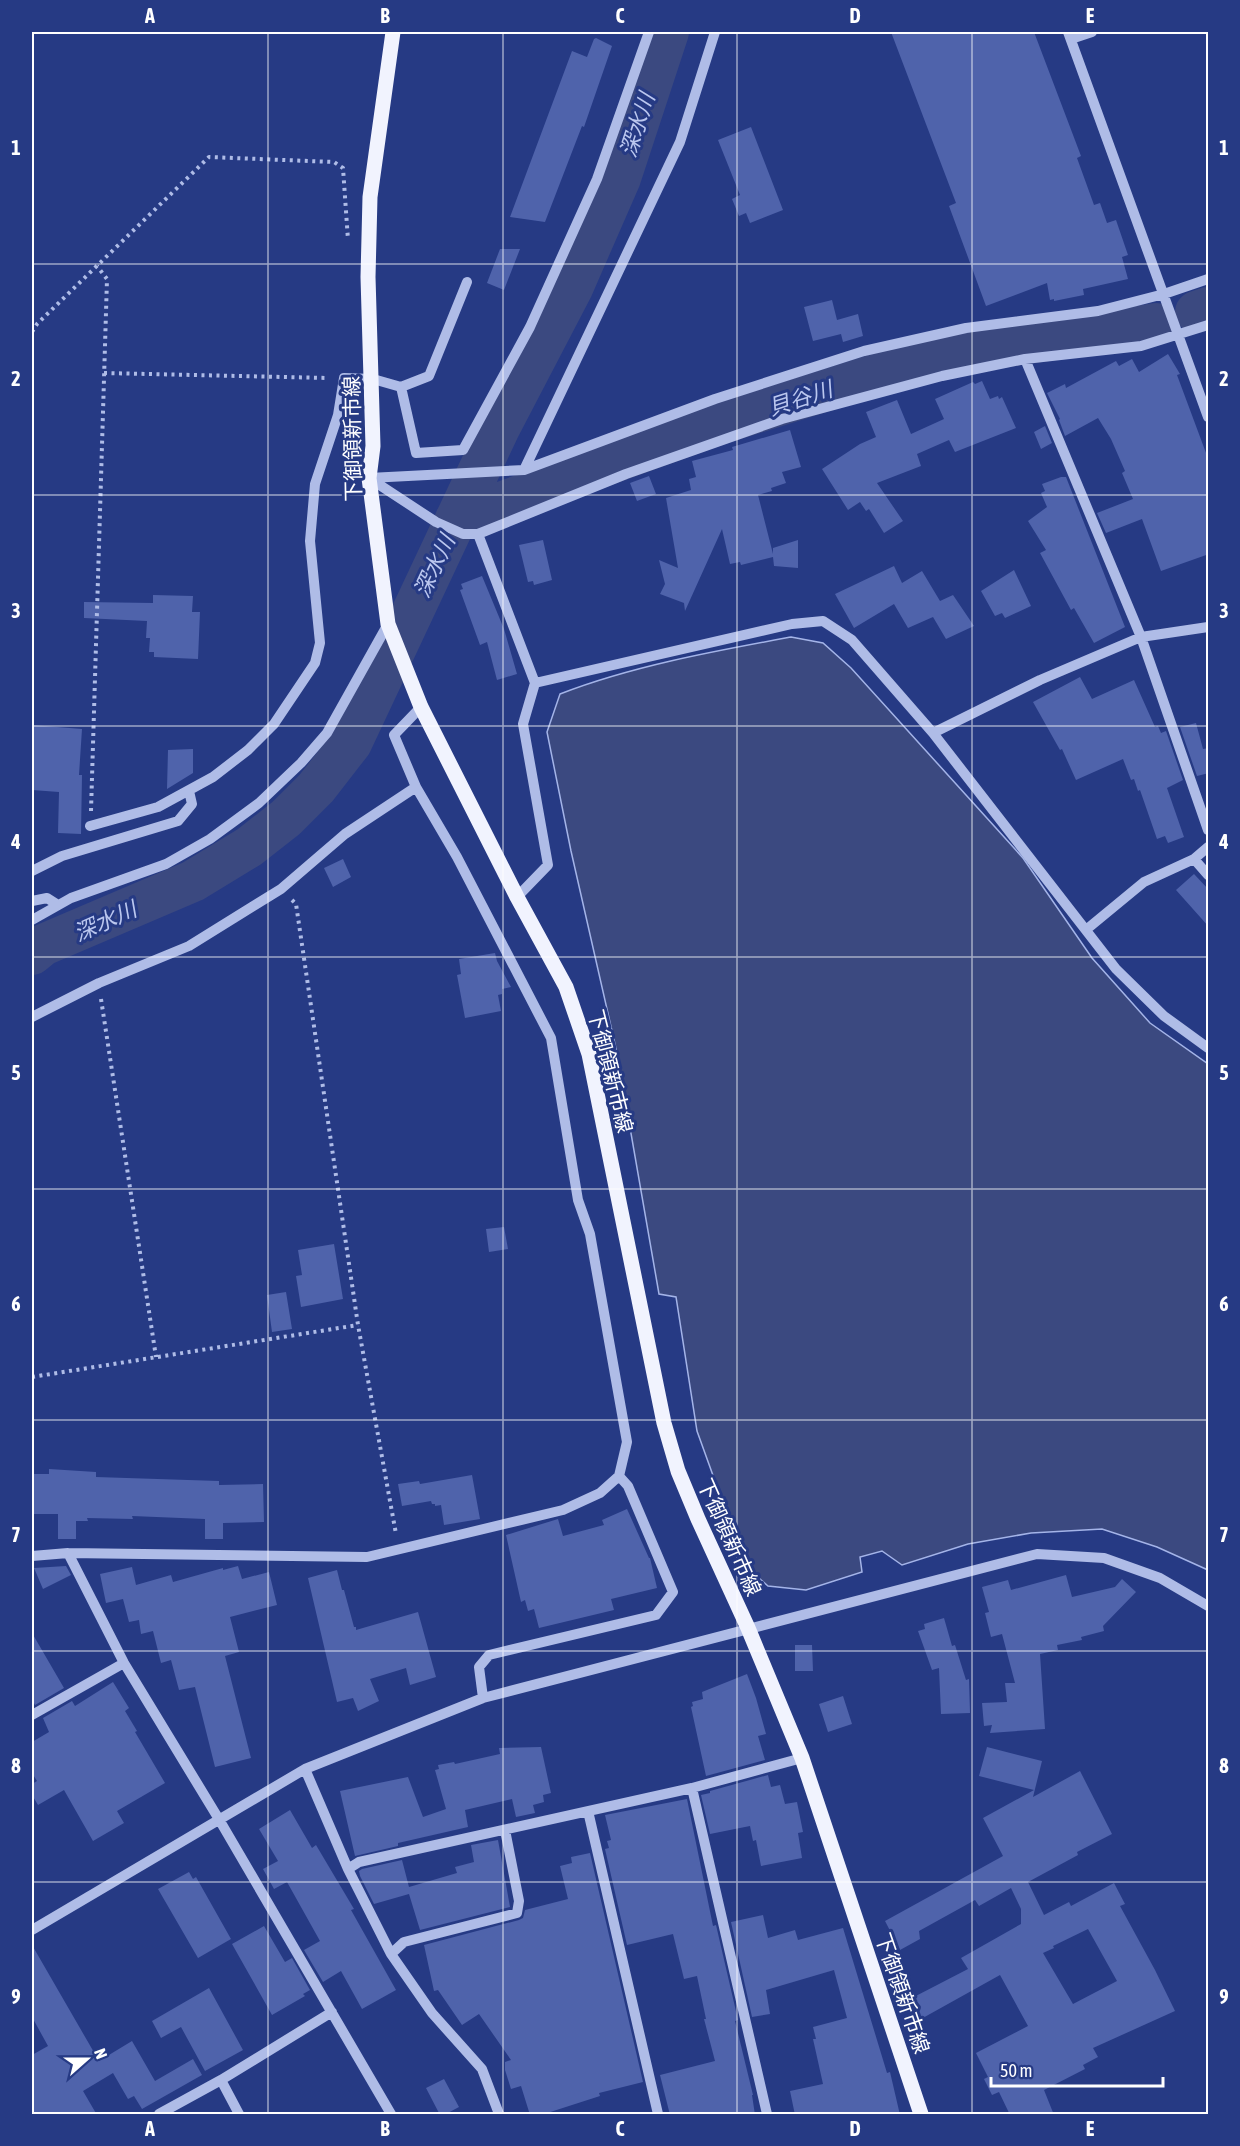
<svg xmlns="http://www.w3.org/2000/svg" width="1240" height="2146" font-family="'Asap Condensed','Noto Sans JP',sans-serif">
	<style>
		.water { fill: #3b4980; stroke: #a4b4e8; stroke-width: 1.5 }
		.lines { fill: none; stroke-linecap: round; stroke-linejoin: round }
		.river { stroke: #3b4980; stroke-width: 42 }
		.building { fill: #4f63ab; fill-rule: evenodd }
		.path { stroke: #afbce7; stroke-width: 4; stroke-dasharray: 3 4.5; stroke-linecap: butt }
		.minor { stroke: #afbce7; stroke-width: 10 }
		.major { stroke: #f1f3fe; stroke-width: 15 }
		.grid { fill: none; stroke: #fff; stroke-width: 1.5; stroke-opacity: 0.55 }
		.labels { text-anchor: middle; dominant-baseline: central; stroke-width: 6; stroke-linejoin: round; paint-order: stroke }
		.street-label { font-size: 21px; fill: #fff; stroke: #263a84 }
		.water-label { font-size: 22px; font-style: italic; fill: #bbc7ef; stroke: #263a84 }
		.neatline { fill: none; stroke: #fff; stroke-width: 2 }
		.grid-label { font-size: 20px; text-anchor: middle; font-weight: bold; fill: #fff }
	</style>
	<rect width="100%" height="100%" fill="#263a84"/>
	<!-- water -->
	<path class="water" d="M791 637 823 643 851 668 1023 858 1092 958 1150 1023 1208 1064V1570L1157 1547 1102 1529 1031 1533 968 1544 902 1565 882 1551 860 1557 862 1572 806 1590 768 1586 746 1567 697 1431 676 1297 659 1294 617 1053 571 851 547 732 560 694C632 666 715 651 791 637Z"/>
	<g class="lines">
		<!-- river -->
		<path class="river" d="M1196 312 1208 308
			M456 519 716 425 928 358 1156 324
			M32 954 43 945 193 881 249 847 286 818 316 788 351 743 499 428 572 288 620 178 668 32"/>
	</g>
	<!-- building -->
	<path class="building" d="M891 32H1034L1081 156 1077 158 1094 205 1100 203 1107 223 1116 220 1128 255 1122 257 1128 279 1083 289 1084 295 1054 301V299L1050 300 1047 283 986 306 949 206 956 203Z
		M596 38 612 46 584 127 582 126 545 222 510 217 572 51 587 57 594 39Z
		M751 127 783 210 750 223 746 213 739 216 732 199 740 195 718 140Z
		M500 249H520L504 290 487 283Z
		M832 300 837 320 858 314 863 336 843 342 841 334 813 341 804 307Z
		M1168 354 1180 374 1177 375 1209 461V554L1161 571 1142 519 1106 533 1097 513 1133 499 1122 473 1125 471 1111 439 1098 418 1065 436 1059 420 1060 419 1047 393 1065 384 1066 388 1116 361 1119 366 1132 359 1139 372Z
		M982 381 990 399 998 396 999 399 1002 397 1016 428 955 452 949 440 917 454 921 466 877 483 903 521 884 533 869 509 866 511 860 502 848 510 822 469 860 444 876 437 866 412 897 400 911 434 944 419 935 399 973 382 975 384Z
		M1045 426 1052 443 1041 449 1034 432Z
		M790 430 801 467 782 472 786 483 771 488 772 491 758 495 773 554V548L798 540V568L774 566 773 557 741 565 740 562 730 564 722 529 685 611 684 603 660 594 665 584 659 560 678 568 666 498 691 490 689 479 696 477 692 461 733 450 732 447Z
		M649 476 656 494 637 501 630 483Z
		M1061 477H1066L1125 627 1094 643 1074 608 1071 610 1040 553 1046 550 1028 521 1047 507 1041 493 1045 491 1042 484Z
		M543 540 552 580 534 585 533 581 528 582 519 545Z
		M894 566 902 583 922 571 940 601 953 595 974 626 946 639 933 617 908 628 894 604 854 628 835 594Z
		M1014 570 1031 606 1005 618 1002 613 995 616 981 591Z
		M482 576 504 629 517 674 497 680 487 642 480 645 460 590 463 589 461 584Z
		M153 595 193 596 192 612H200L198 659 154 657V652H149L150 638H146L147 621 84 618V602L153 603Z
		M1080 677 1092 699 1134 680 1155 727 1158 726 1161 733 1166 731 1183 780 1167 788 1184 837 1168 843 1165 836 1157 839 1140 790 1138 791 1134 779 1131 780 1123 759 1076 780 1062 749 1060 750 1033 702Z
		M1196 723 1203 749 1209 748V773L1197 776 1180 727Z
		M32 725 82 729 79 775H82L81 834 58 833 59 792 32 790Z
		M193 749V773L167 789 168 750Z
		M343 859 351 877 333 887 324 868Z
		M1194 874 1209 890V927L1176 890Z
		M495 953 497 961 511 987 502 989V994L498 995 501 1011 465 1018 457 975 461 974 459 959Z
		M504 1227 508 1249 489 1252 486 1229Z
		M334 1244 343 1299 301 1307 296 1276 302 1275 298 1250Z
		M286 1292 292 1329 272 1332 267 1295Z
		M49 1469 96 1472V1477L219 1481V1485L263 1484 264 1522 223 1523V1539H205V1519L132 1516 133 1519 87 1518 88 1521H76V1539H58V1514H32V1474H49Z
		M472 1475 480 1519 444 1525 441 1505 435 1506V1504H432L431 1501 402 1506 398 1484 419 1481 420 1484Z
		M627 1509 649 1558H650L657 1588 611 1599 614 1610 539 1628 534 1609 528 1611 525 1600 521 1602 506 1535 558 1519 563 1536 604 1525 602 1520Z
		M66 1566 71 1575 43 1589 34 1568Z
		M238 1566 242 1579 269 1572 277 1605 230 1617 239 1652 225 1656 251 1758 215 1767 195 1687 179 1690 171 1660 161 1663 153 1631 141 1634 139 1620 129 1622 123 1599 106 1603 100 1574 132 1567 136 1585 171 1575 173 1582 223 1568V1570Z
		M337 1570 342 1590H344L354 1627H356V1630L418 1612 436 1677 410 1685 406 1668 370 1679 379 1701 358 1711 353 1698 337 1702 308 1578Z
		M1066 1575 1072 1597 1115 1587 1122 1579 1136 1592 1103 1626 1104 1631 1081 1637 1082 1640 1057 1645 1058 1650 1040 1654 1045 1729 990 1733 992 1725 984 1726 982 1703 1007 1702 1005 1683H1015L1002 1634 991 1637 985 1613 989 1612 982 1587 1008 1580 1011 1590Z
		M944 1618 952 1646 955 1645 966 1680 969 1679 970 1713 941 1714 939 1668 932 1670 918 1631 925 1629 924 1624Z
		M32 1633 64 1688 35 1705 32 1699Z
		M795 1645H812L813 1671H795Z
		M747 1674 756 1698 766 1734 758 1736 765 1760 706 1776 691 1707 693 1706 692 1702 703 1699 702 1692Z
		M113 1682 129 1708 125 1711 137 1731 135 1732 165 1783 117 1811 124 1823 93 1841 64 1790 38 1805 32 1795V1784L37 1781 32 1773V1742L49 1732 43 1718 72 1701 75 1706Z
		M843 1696 852 1724 828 1732 819 1704Z
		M541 1747 551 1793 543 1795 544 1802 533 1805 535 1813 516 1817 512 1799 465 1810 468 1827 398 1843V1846L355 1856 340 1791 408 1777 423 1817 446 1809 435 1770 439 1769 438 1765 454 1762 455 1764 500 1754 499 1748Z
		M987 1747 1042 1761 1033 1797 1080 1771 1112 1834 1077 1852 1078 1855 1028 1882 1044 1915 1069 1902 1071 1906 1114 1883 1125 1904 1120 1906 1155 1970 1175 2011 1093 2048 1098 2057 1083 2065 1085 2069 1044 2090 1054 2115H1010L999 2092 992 2095 984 2079 988 2077 976 2053 1028 2026 1000 1975 921 2019 910 1999 968 1969 961 1958 1021 1924V1909L1011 1888 979 1906 975 1900 919 1931 920 1939 900 1950 885 1921 1003 1856 983 1818 1034 1790 979 1776ZM1088 1929 1117 1981 1073 2004 1043 1953 1054 1948 1053 1946Z
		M768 1775 771 1787 780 1785 785 1804 797 1802 803 1832 798 1833 802 1858 761 1866 756 1840 753 1841 750 1826 710 1834 701 1795 710 1793V1791Z
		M687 1799 713 1926 716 1925 738 2020 735 2021 753 2095H752L755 2115H670L660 2075 715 2061 704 2019H706L697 1976 684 1979 673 1934 627 1945 605 1849 609 1848 607 1841 611 1840 605 1815Z
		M290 1810 312 1848 316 1845 354 1909 351 1910 396 1990 362 2009 341 1971 323 1982 304 1950 320 1941 287 1882 274 1889 263 1869 278 1861 259 1829Z
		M498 1840 510 1907 420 1930 409 1894 374 1904 360 1876 359 1871 362 1869 402 1860 409 1887 457 1873 455 1867 474 1862 471 1845Z
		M590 1853 643 2082 599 2093 600 2096 541 2115H530L521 2086 511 2089 505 2070V2062L511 2060 479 2014 462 2025 438 1990 434 1991 424 1945 519 1920 523 1918 525 1910 568 1899 560 1866 572 1863 571 1857Z
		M189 1872 193 1879 196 1877 231 1939 198 1958 158 1889Z
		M763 1915 768 1938 795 1930 798 1940 843 1928 887 2073 890 2072 900 2115H795L790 2091 823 2084 813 2039H816L813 2027 847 2018 834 1970 766 1990 770 2014 752 2017 731 1922Z
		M264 1926 285 1962 292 1958 310 1990 303 1994 305 1996 272 2015 232 1944Z
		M32 1945 99 2061 132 2041 155 2081 193 2059 202 2075 142 2109 134 2096 128 2099 113 2073 83 2091 97 2115H32V2055L48 2046 32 2017Z
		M209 1988 243 2050 205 2071 181 2027 161 2038 152 2021Z
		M444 2079 459 2107 444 2115H440L426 2088Z"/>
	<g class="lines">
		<!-- path -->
		<path class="path" d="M32 332 37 324 209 157 334 162 343 168 348 240
			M104 373 328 378
			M91 811 107 279 97 266
			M292 900 296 904 358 1325 396 1534
			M101 999 156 1357
			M32 1377 358 1325"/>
		<!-- minor -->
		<path class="minor" d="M1068 32 1208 417
			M1071 39 1092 32
			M1025 359 1141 637 1208 830
			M401 387 429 376 467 282
			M524 470 680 142 715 32
			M369 478 436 522 463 534H478L626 474 782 419 942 376 1025 359 1141 346 1208 325
			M369 478 524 470 715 399 864 351 966 328 1098 311 1164 294 1208 279
			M478 534 535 683 523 724 548 865 517 897
			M535 683 792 624 823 621 852 640 933 733 1116 969 1164 1016 1208 1048
			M933 733 1040 680 1141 637 1208 627
			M90 826 158 807 213 777 248 750 274 724 315 663 320 643 310 541 315 484 338 415 344 378 373 379 401 387 416 453 463 450 530 327 597 179 649 32
			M1194 859 1208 875
			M32 871 62 856 178 821 192 804 189 791
			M32 901 47 898 58 905
			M32 920 71 898 166 864 210 839 259 803 301 763 327 733 388 624
			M1087 929 1144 882 1194 859 1208 847
			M32 1017 99 983 189 946 281 889 345 834 416 787
			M68 1553 367 1557 563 1510 600 1493 619 1476 627 1442 590 1234 578 1200 551 1038 457 857 416 787 394 735 421 707
			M32 1556 68 1553 124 1663 220 1821 391 2114
			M483 1698 479 1667 489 1655 656 1615 673 1592 628 1486 619 1476
			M32 1715 124 1663
			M305 1769 348 1869 391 1954 432 2013 482 2069 499 2114
			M692 1788 767 2114
			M588 1811 658 2114
			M348 1869 359 1862 692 1788 802 1758
			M32 1930 305 1769 483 1698 1037 1554 1104 1558 1160 1578 1208 1606
			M391 1954 404 1942 517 1913 519 1901 505 1830
			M221 2080 239 2114
			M159 2114 221 2080 332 2012"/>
		<!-- major -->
		<path class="major" d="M393 32 370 197 368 277 373 446 369 478 388 624 421 707 517 897 566 987 589 1054 664 1423 678 1471 698 1519 748 1628 802 1758 921 2114"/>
	</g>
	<!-- grid -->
	<path class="grid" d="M268 32V2114M503 32V2114M737 32V2114M972 32V2114M32 264H1208M32 495H1208M32 726H1208M32 957H1208M32 1189H1208M32 1420H1208M32 1651H1208M32 1882H1208"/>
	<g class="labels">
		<!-- street labels -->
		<g class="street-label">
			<text transform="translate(352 439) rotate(-91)">下御領新市線</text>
			<text transform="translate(611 1071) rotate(76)">下御領新市線</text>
			<text transform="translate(730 1537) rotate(66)">下御領新市線</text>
			<text transform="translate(903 1993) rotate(71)">下御領新市線</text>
		</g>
		<!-- water labels -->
		<g class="water-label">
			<text transform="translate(637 125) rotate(-72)">深水川</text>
			<text transform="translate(800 398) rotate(-18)">貝谷川</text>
			<text transform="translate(434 566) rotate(-65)">深水川</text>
			<text transform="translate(105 921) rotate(-24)">深水川</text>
		</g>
	</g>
	<!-- border -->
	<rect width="1240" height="2146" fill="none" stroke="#263a84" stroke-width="66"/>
	<!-- north arrow -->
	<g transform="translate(87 2059) rotate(69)" stroke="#263a84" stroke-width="4.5" paint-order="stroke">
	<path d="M0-4.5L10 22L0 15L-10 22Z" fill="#ffffff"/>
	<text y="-9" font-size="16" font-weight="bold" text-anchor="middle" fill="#ffffff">N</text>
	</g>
	<!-- scale -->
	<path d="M991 2077v9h172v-9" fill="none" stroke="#ffffff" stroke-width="3"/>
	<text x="1000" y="2077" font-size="18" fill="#ffffff" stroke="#263a84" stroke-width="4.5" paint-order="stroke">50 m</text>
	<rect x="33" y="33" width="1174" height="2080" class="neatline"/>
	<g class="grid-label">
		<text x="150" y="23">A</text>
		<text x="385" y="23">B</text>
		<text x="620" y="23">C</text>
		<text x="855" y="23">D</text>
		<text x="1090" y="23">E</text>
		<text x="16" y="155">1</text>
		<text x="1224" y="155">1</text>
		<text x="16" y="386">2</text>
		<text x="1224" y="386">2</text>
		<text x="16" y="618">3</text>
		<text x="1224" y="618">3</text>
		<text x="16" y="849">4</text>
		<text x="1224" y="849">4</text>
		<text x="16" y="1080">5</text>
		<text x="1224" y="1080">5</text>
		<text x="16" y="1311">6</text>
		<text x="1224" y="1311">6</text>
		<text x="16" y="1542">7</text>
		<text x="1224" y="1542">7</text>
		<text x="16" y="1773">8</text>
		<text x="1224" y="1773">8</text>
		<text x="16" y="2004">9</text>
		<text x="1224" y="2004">9</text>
		<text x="150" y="2136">A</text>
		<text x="385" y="2136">B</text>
		<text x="620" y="2136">C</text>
		<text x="855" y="2136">D</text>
		<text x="1090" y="2136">E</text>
	</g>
</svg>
